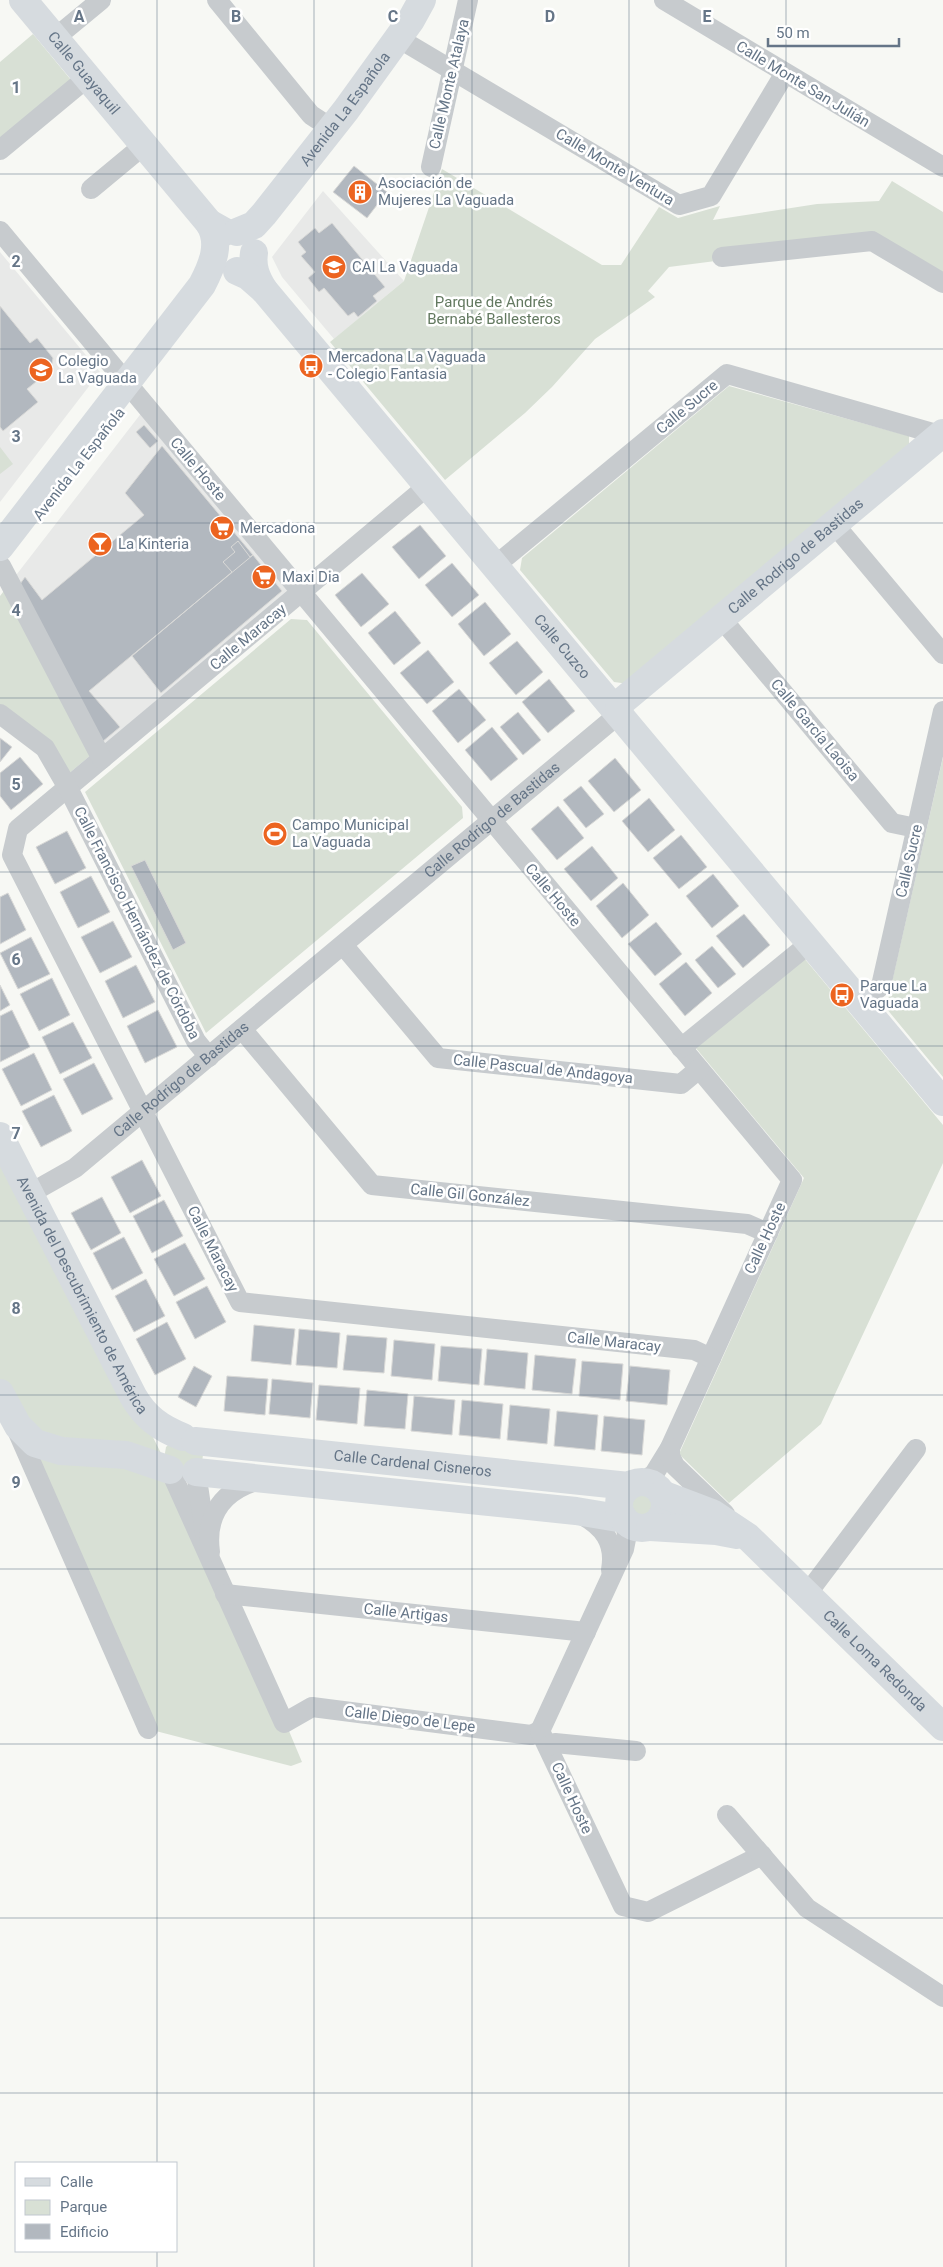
<svg xmlns="http://www.w3.org/2000/svg" width="943" height="2267" font-family="Roboto,sans-serif">
	<style>
		.built { fill: #e8e9e8 }
		.green { fill: #d8e0d5 }
		.building { fill: #b2b8bf; stroke: #d9d9d7 }
		.lines { fill: none; stroke-linecap: round; stroke-linejoin: round }
		.street { stroke: #c7cbce; stroke-width: 20 }
		.secondary { stroke: #d6dbdf; stroke-width: 28 }
		.grid { fill: none; stroke: #657587; stroke-width: 1; stroke-opacity: 0.55 }
		.labels { text-anchor: middle; dominant-baseline: central; stroke-width: 5; stroke-linejoin: round; paint-order: stroke }
		.street-label { font-size: 15px; fill: #657587; stroke: #fff }
		.poi-label { font-size: 15px; fill: #657587; stroke: #fff; text-anchor: start }
		.park-label { font-size: 15px; fill: #637960; stroke: #fff }
		.grid-label { font-size: 16px; text-anchor: middle; font-weight: bold; fill: #657587; stroke: #fff; stroke-width: 5; stroke-linejoin: round; paint-order: stroke }
	</style>
	<rect width="100%" height="100%" fill="#f7f8f4"/>
	<!-- built -->
	<path class="built" d="M323 191 404 281 334 339 282 277 272 257Z
		M0 252 100 372 0 502Z
		M146 407 295 585 97 750 10 583Z"/>
	<!-- green -->
	<path class="green" d="M33 34 76 86 0 150V62Z
		M442 169 602 265H621L659 207 678 218 720 206 713 220 817 204 879 201 892 181 943 212V283L872 241 669 267 648 291 655 297 595 339 552 387 525 413 445 480 330 342 404 281Z
		M729 386 909 436V450L629 684 614 682 520 570 522 558Z
		M0 447 13 464 0 474Z
		M10 583 97 750 61 780 0 714V596Z
		M291 619 307 620 462 807 463 818 206 1033 85 792Z
		M943 757V1077L886 1008Z
		M799 952 943 1125V1163L821 1424 729 1503 679 1454 804 1178 690 1041Z
		M0 1136 164 1459 166 1447 171 1442 203 1455 202 1462 182 1476 302 1762 291 1766 148 1729 0 1393Z
		M648 1483 665 1505 663 1516 639 1528 633 1526 619 1505 622 1494Z"/>
	<!-- building -->
	<path class="building" d="M354 166 387 192 367 218 333 192Z
		M332 223 385 287 373 296 377 301 358 317 354 312 348 316 324 288 319 292 308 278 315 272 301 256 306 252 298 242 315 228 319 233Z
		M0 306 30 343 37 338 53 358 51 370 27 389 38 402 3 431 0 427Z
		M144 425 158 441 150 448 136 432Z
		M162 446 253 555 89 691 120 727 102 742 20 584 25 577 42 600 144 515 125 493Z
		M420 525 446 556 419 579 392 547Z
		M238 541 250 557 253 555 282 591 161 693 132 656 232 572 223 562 235 552 231 547Z
		M452 563 479 595 452 617 425 585Z
		M362 573 389 604 361 627 335 595Z
		M485 602 511 634 484 656 458 624Z
		M395 611 421 643 394 665 368 633Z
		M517 641 543 672 516 695 489 663Z
		M428 650 454 682 427 704 400 673Z
		M549 679 575 711 548 733 522 702Z
		M459 689 486 720 458 743 432 711Z
		M518 712 541 740 523 755 500 727Z
		M492 727 518 759 491 781 465 750Z
		M0 738 12 747 0 762Z
		M20 757 43 784 11 810 0 796V773Z
		M615 758 641 790 614 812 588 781Z
		M581 786 604 814 586 828 563 800Z
		M649 798 675 830 648 852 622 821Z
		M558 806 584 838 557 860 531 829Z
		M67 831 86 868 55 884 36 847Z
		M681 835 707 867 679 889 653 858Z
		M592 846 618 878 591 901 564 869Z
		M145 860 186 943 173 950 131 866Z
		M713 874 739 906 712 928 686 896Z
		M91 876 110 912 78 928 60 892Z
		M623 883 649 915 622 938 596 906Z
		M8 893 26 930 0 944V897Z
		M744 914 770 945 743 968 716 936Z
		M113 921 132 957 100 973 81 937Z
		M656 922 682 954 655 976 628 944Z
		M31 937 50 974 18 989 0 953Z
		M712 946 736 974 718 988 695 960Z
		M686 962 712 993 685 1016 659 984Z
		M136 965 155 1002 123 1018 105 981Z
		M52 978 70 1015 39 1031 20 994Z
		M0 985 10 1005 0 1011Z
		M12 1010 30 1047 0 1062V1016Z
		M158 1010 177 1047 145 1063 127 1026Z
		M73 1022 92 1058 60 1074 42 1037Z
		M34 1053 52 1090 21 1106 2 1069Z
		M94 1063 113 1099 82 1115 63 1079Z
		M54 1095 72 1131 41 1147 22 1111Z
		M142 1160 161 1196 130 1213 111 1177Z
		M102 1197 121 1233 91 1250 71 1213Z
		M164 1200 183 1236 152 1253 133 1216Z
		M124 1237 143 1273 112 1290 93 1253Z
		M185 1243 205 1279 174 1296 154 1259Z
		M146 1279 165 1316 134 1332 115 1296Z
		M207 1286 226 1322 195 1339 176 1302Z
		M167 1322 186 1359 155 1375 136 1339Z
		M254 1325 295 1329 291 1365 251 1361Z
		M299 1329 340 1333 337 1368 296 1365Z
		M347 1335 387 1338 384 1373 343 1370Z
		M394 1340 435 1344 432 1380 391 1376Z
		M441 1346 482 1349 479 1385 438 1381Z
		M487 1349 528 1353 525 1389 484 1385Z
		M535 1355 576 1359 572 1394 532 1390Z
		M582 1361 623 1364 620 1400 579 1396Z
		M194 1366 212 1376 196 1407 178 1397Z
		M630 1366 670 1370 667 1405 626 1401Z
		M227 1376 268 1379 265 1415 224 1411Z
		M272 1379 313 1383 310 1418 269 1414Z
		M319 1385 360 1388 357 1424 316 1420Z
		M367 1390 408 1394 405 1429 364 1426Z
		M414 1396 455 1400 452 1435 411 1431Z
		M462 1400 503 1404 500 1439 459 1435Z
		M510 1405 550 1409 547 1444 507 1440Z
		M557 1411 598 1415 595 1450 554 1446Z
		M604 1416 645 1420 642 1455 601 1451Z"/>
	<g class="lines">
		<!-- street -->
		<g class="street">
			<path d="M217 0 311 115 331 128"/>
			<path d="M664 0 943 167"/>
			<path d="M55 38 101 0"/>
			<path d="M398 38 679 205 711 196 785 73"/>
			<path d="M0 150 88 77"/>
			<path d="M431 167 468 0"/>
			<path d="M91 189 144 145"/>
			<path d="M0 231 792 1180 670 1448 654 1474 642 1482"/>
			<path d="M722 257 872 241 943 283"/>
			<path d="M429 485 18 829 12 855 240 1302 694 1350 711 1358"/>
			<path d="M834 524 943 654"/>
			<path d="M496 565 727 374 943 436"/>
			<path d="M1 566 102 759"/>
			<path d="M721 618 892 823 916 828"/>
			<path d="M0 714 45 748 68 788 196 1041 209 1057"/>
			<path d="M343 945 438 1058 681 1084 699 1069"/>
			<path d="M860 1003 881 986 943 711"/>
			<path d="M242 1029 372 1185 747 1224 768 1233"/>
			<path d="M681 1048 810 943"/>
			<path id="s1" d="M29 1194 75 1168 619 714"/>
			<path d="M16 1428 148 1729"/>
			<path d="M670 1448V1456L675 1466 725 1514"/>
			<path d="M170 1470 284 1723 312 1707 531 1735 540 1731"/>
			<path d="M196 1472 205 1533"/>
			<path d="M580 1514C603 1526 616 1542 611 1570"/>
			<path d="M210 1552C205 1515 223 1490 259 1480"/>
			<path d="M225 1594 586 1632"/>
			<path d="M807 1594 916 1449"/>
			<path d="M540 1731 623 1906 648 1912 762 1855"/>
			<path d="M540 1731 624 1549 627 1534 624 1519"/>
			<path d="M548 1746 555 1743 636 1751"/>
			<path d="M727 1815 807 1908 943 1997"/>
		</g>
		<!-- secondary -->
		<g class="secondary">
			<path id="s2" d="M23 0 209 223 225 232"/>
			<path id="s3" d="M237 232 254 225 264 214 346 110 411 20 422 0"/>
			<path d="M254 253C252 267 256 277 264 290"/>
			<path id="s4" d="M237 271 248 276 264 290 943 1102"/>
			<path d="M0 547 202 285C212 266 222 243 209 223"/>
			<path id="s5" d="M619 714 620 703 943 433"/>
			<path id="s6" d="M0 1136 133 1396C145 1417 160 1428 183 1437"/>
			<path d="M0 1393 18 1426 35 1443 61 1451 126 1455 170 1470"/>
			<path id="s7" d="M195 1441 629 1486"/>
			<path d="M196 1472 576 1511 624 1519"/>
			<circle cx="642" cy="1505" r="23"/>
			<path id="s8" d="M662 1494 712 1513 748 1537 943 1727"/>
			<path d="M650 1527 716 1531 737 1535"/>
		</g>
	</g>
	<!-- grid -->
	<path class="grid" d="M157 0V2163M314 0V2267M472 0V2267M629 0V2267M786 0V2267M0 174H943M0 349H943M0 523H943M0 698H943M0 872H943M0 1046H943M0 1221H943M0 1395H943M0 1569H943M0 1744H943M0 1918H943M0 2093H943M157 2251V2267"/>
	<!-- icons -->
	<defs>
		<symbol id="building-disc" viewBox="-11 -11 22 22"><circle r="9.5" fill="#ec6420" stroke="#fff"/><path d="M-4-6H4V6H1V3H-1V6H-4ZM-2.5-4.3h1.7v1.8h-1.7ZM.8-4.3h1.7v1.8H.8ZM-2.5-1h1.7V.8h-1.7ZM.8-1h1.7V.8H.8Z" fill="#fff"/></symbol>
		<symbol id="school-disc" viewBox="-11 -11 22 22"><circle r="9.5" fill="#ec6420" stroke="#fff"/><path d="M0-5L7-2L0 1L-7-2ZM-4 1L0 2.5L4 1V4Q0 6-4 4Z" fill="#fff"/></symbol>
		<symbol id="bus-disc" viewBox="-11 -11 22 22"><circle r="9.5" fill="#ec6420" stroke="#fff"/><path d="M-5-6H5V4H4V6H2V4H-2V6H-4V4H-5ZM-3.5-4V0h7V-4ZM-3.5 1.2v1.5H-2V1.2ZM2 1.2v1.5H3.5V1.2Z" fill="#fff"/></symbol>
		<symbol id="supermarket-disc" viewBox="-11 -11 22 22"><circle r="9.5" fill="#ec6420" stroke="#fff"/><path d="M-6-5.5h2.5l.6 2H6L4.5 2H-2.5L-4.4-4H-6ZM-1.5 3.2a1.3 1.3 0 1 0 .1 0ZM3 3.2a1.3 1.3 0 1 0 .1 0Z" fill="#fff"/></symbol>
		<symbol id="bar-disc" viewBox="-11 -11 22 22"><circle r="9.5" fill="#ec6420" stroke="#fff"/><path d="M-6-5H6L.8 .8V4.5H3.5V6h-7V4.5H-.8V.8Z" fill="#fff"/></symbol>
		<symbol id="stadium-disc" viewBox="-11 -11 22 22"><circle r="9.5" fill="#ec6420" stroke="#fff"/><path d="M0-5a6.5 5 0 1 0 0 10a6.5 5 0 1 0 0-10ZM-3.5-1.8h7v3.6h-7Z" fill="#fff"/></symbol>
	</defs>
	<g fill-rule="evenodd">
		<use href="#building-disc" x="346" y="178" width="28" height="28"/>
		<use href="#school-disc" x="320" y="253" width="28" height="28"/>
		<use href="#bus-disc" x="297" y="352" width="28" height="28"/>
		<use href="#school-disc" x="27" y="356" width="28" height="28"/>
		<use href="#supermarket-disc" x="208" y="514" width="28" height="28"/>
		<use href="#bar-disc" x="86" y="530" width="28" height="28"/>
		<use href="#supermarket-disc" x="250" y="563" width="28" height="28"/>
		<use href="#stadium-disc" x="261" y="820" width="28" height="28"/>
		<use href="#bus-disc" x="828" y="981" width="28" height="28"/>
	</g>
	<g class="labels">
		<!-- street labels -->
		<g class="street-label">
			<text stroke="none"><textPath href="#s2" startOffset="95">Calle Guayaquil</textPath></text>
			<text transform="translate(449 84) rotate(-77)">Calle Monte Atalaya</text>
			<text transform="translate(803 84) rotate(31)">Calle Monte San Julián</text>
			<text stroke="none"><textPath href="#s3" startOffset="166">Avenida La Española</textPath></text>
			<text transform="translate(615 167) rotate(31)">Calle Monte Ventura</text>
			<text transform="translate(687 407) rotate(-40)">Calle Sucre</text>
			<text transform="translate(79 464) rotate(-52)">Avenida La Española</text>
			<text transform="translate(198 469) rotate(50)">Calle Hoste</text>
			<text stroke="none"><textPath href="#s5" startOffset="240">Calle Rodrigo de Bastidas</textPath></text>
			<text transform="translate(248 637) rotate(-40)">Calle Maracay</text>
			<text stroke="none"><textPath href="#s4" startOffset="498">Calle Cuzco</textPath></text>
			<text transform="translate(815 730) rotate(50)">Calle García Laoisa</text>
			<text stroke="none"><textPath href="#s1" startOffset="596">Calle Rodrigo de Bastidas</textPath></text>
			<text transform="translate(909 861) rotate(-77)">Calle Sucre</text>
			<text transform="translate(553 895) rotate(50)">Calle Hoste</text>
			<text transform="translate(137 923) rotate(63)">Calle Francisco Hernández de Córdoba</text>
			<text transform="translate(543 1069) rotate(6)">Calle Pascual de Andagoya</text>
			<text stroke="none"><textPath href="#s1" startOffset="191">Calle Rodrigo de Bastidas</textPath></text>
			<text transform="translate(470 1195) rotate(6)">Calle Gil González</text>
			<text transform="translate(765 1238) rotate(-65)">Calle Hoste</text>
			<text transform="translate(213 1249) rotate(63)">Calle Maracay</text>
			<text stroke="none"><textPath href="#s6" startOffset="179">Avenida del Descubrimiento de América</textPath></text>
			<text transform="translate(614 1342) rotate(6)">Calle Maracay</text>
			<text stroke="none"><textPath href="#s7" startOffset="219">Calle Cardenal Cisneros</textPath></text>
			<text transform="translate(406 1613) rotate(6)">Calle Artigas</text>
			<text stroke="none"><textPath href="#s8" startOffset="274">Calle Loma Redonda</textPath></text>
			<text transform="translate(410 1719) rotate(7)">Calle Diego de Lepe</text>
			<text transform="translate(572 1798) rotate(65)">Calle Hoste</text>
		</g>
		<!-- poi labels -->
		<g class="poi-label">
			<text x="378" y="183">Asociación de<tspan x="378" dy="17">Mujeres La Vaguada</tspan></text>
			<text x="352" y="267">CAI La Vaguada</text>
			<text x="328" y="357">Mercadona La Vaguada<tspan x="328" dy="17">- Colegio Fantasia</tspan></text>
			<text x="58" y="361">Colegio<tspan x="58" dy="17">La Vaguada</tspan></text>
			<text x="240" y="528">Mercadona</text>
			<text x="118" y="544">La Kinteria</text>
			<text x="282" y="577">Maxi Dia</text>
			<text x="292" y="825">Campo Municipal<tspan x="292" dy="17">La Vaguada</tspan></text>
			<text x="860" y="986">Parque La<tspan x="860" dy="17">Vaguada</tspan></text>
		</g>
		<!-- park labels -->
		<g class="park-label">
			<text x="494" y="302">Parque de Andrés<tspan x="494" dy="17">Bernabé Ballesteros</tspan></text>
		</g>
	</g>
	<g class="grid-label">
		<text x="79" y="22">A</text>
		<text x="236" y="22">B</text>
		<text x="393" y="22">C</text>
		<text x="550" y="22">D</text>
		<text x="707" y="22">E</text>
		<text x="16" y="93">1</text>
		<text x="16" y="267">2</text>
		<text x="16" y="442">3</text>
		<text x="16" y="616">4</text>
		<text x="16" y="790">5</text>
		<text x="16" y="965">6</text>
		<text x="16" y="1139">7</text>
		<text x="16" y="1314">8</text>
		<text x="16" y="1488">9</text>
	</g>
	<!-- legend -->
	<rect x="15" y="2162" width="162" height="90" fill="#ffffff" stroke="#c1c8cf"/>
	<rect x="25" y="2178" width="25" height="8" fill="#d6dbdf" stroke="#c1c8cf"/>
	<text x="60" y="2187" font-size="15" fill="#657587">Calle</text>
	<rect x="25" y="2200" width="25" height="15" fill="#d8e0d5" stroke="#c1c8cf"/>
	<text x="60" y="2212" font-size="15" fill="#657587">Parque</text>
	<rect x="25" y="2224" width="25" height="15" fill="#b2b8bf" stroke="#c1c8cf"/>
	<text x="60" y="2237" font-size="15" fill="#657587">Edificio</text>
	<!-- scale -->
	<path d="M768 38v8h131v-8" fill="none" stroke="#657587" stroke-width="2.5"/>
	<text x="776" y="38" font-size="15" fill="#657587" stroke="#ffffff" stroke-width="4" paint-order="stroke">50 m</text>
</svg>
